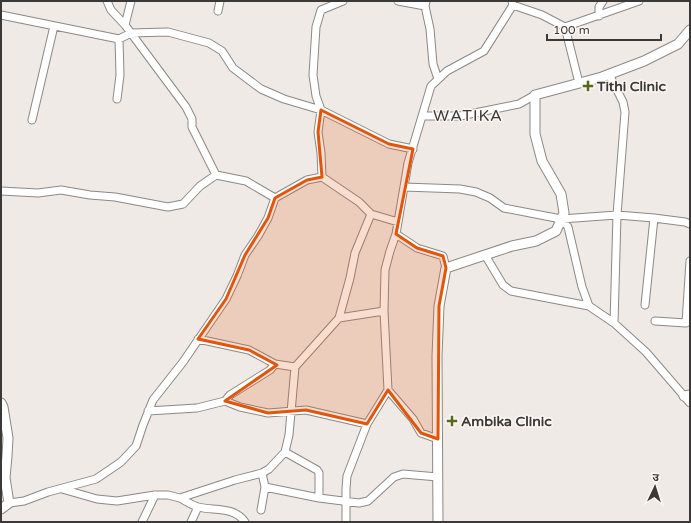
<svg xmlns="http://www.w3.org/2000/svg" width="691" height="523" font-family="'Varela Round','Noto Sans Devanagari',sans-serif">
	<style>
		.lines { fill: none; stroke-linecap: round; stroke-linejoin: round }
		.minor-casing { stroke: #8d8885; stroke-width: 9 }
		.tertiary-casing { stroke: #8d8885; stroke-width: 11 }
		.minor { stroke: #fff; stroke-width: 7 }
		.tertiary { stroke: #fff; stroke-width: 9 }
		.marked { fill: #df570e; fill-opacity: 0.2; stroke: #df570e; stroke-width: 3; stroke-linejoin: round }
		.poi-dot { fill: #556b19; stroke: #fcf7f3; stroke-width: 1.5 }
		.labels { text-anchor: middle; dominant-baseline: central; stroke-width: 3; stroke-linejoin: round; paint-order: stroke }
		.poi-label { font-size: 14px; font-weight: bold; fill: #3b3937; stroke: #fcf7f3; text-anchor: start }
		.quarter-label { font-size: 16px; letter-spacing: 1px; fill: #3b3937; stroke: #fcf7f3 }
	</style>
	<rect width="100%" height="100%" fill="#efeae6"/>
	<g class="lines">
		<defs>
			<path id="minor" d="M107 1 111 10 125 25 186 107 192 119V127L216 175
				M398 1 425 6
				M426 1 425 6 430 29 433 64 438 79
				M512 1 513 5 542 15 565 27 579 83
				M218 11 220 1
				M1 15 119 39 131 33 168 32 209 43 222 51 233 68 261 89 284 99 321 110 389 144 413 149
				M599 16V7L603 1
				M125 25 131 1
				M565 27 639 1
				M609 74 623 102 625 112 617 215 614 323
				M117 99 120 75 119 39
				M422 116H460L519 104 535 95
				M32 120 54 26
				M322 177 321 153 318 132 321 110 316 96 313 75 316 27 321 10 343 1
				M404 187 460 189 476 192 490 198 504 208 561 219 617 215 654 218 685 222 690 224
				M1 191 38 193 61 190 90 195 115 197 168 207 183 204 200 186 216 175 246 181 275 198
				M561 219 568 227 582 287 589 306 614 323 646 352 690 403
				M485 255 503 285 511 291 589 306
				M446 268 443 256 417 248 396 234 408 163 431 86 447 71 484 51 513 5
				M645 305 654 218
				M339 318 384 311
				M655 321 686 323 690 261
				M198 339 249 350 275 364 295 367 339 318 350 278 355 253 371 214
				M388 390 413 419 421 433 438 439
				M225 401 240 407 268 413 306 410 367 424
				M148 411 197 408 225 401 230 395 270 370 275 364
				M285 452 317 470 319 473V498
				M265 487 319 498 359 503 368 501 394 477 403 474 438 477
				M62 489 97 499 117 501 155 495H168L180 498 235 480 262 473 269 469 285 452 289 435 295 367
				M180 498C185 501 192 505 198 507 214 511 234 506 245 522
				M9 503 24 501 48 492 96 479 121 462 136 446 143 425 153 400 183 362 226 299 237 276 245 255 258 236 268 218 275 198 307 180 322 177 359 202 371 214 398 222
				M261 510 265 487 262 473
				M142 522 155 495
				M191 522 198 507
				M346 522V489L347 476 367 424 388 390 384 311 385 270 390 251 396 234"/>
			<path id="tertiary" d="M684 396 690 395
				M1 403 3 407 8 438 7 456 5 478 9 503 1 509
				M438 522 437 356 439 306 446 268 512 246 536 241 556 231 564 213 561 194 542 161 535 134V95L602 77 644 61 678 44 690 30"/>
		</defs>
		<!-- minor casing -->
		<use href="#minor" class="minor-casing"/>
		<!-- tertiary casing -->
		<use href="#tertiary" class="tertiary-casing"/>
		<!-- minor -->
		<use href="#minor" class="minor"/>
		<!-- tertiary -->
		<use href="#tertiary" class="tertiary"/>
	</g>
	<!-- marked area -->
	<path class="marked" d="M321 110 389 144 413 149 396 234 417 248 443 256 446 268 439 306 438 439 421 433 388 390 367 424 306 410 268 413 225 401 277 365 249 350 198 339 226 299 245 255 268 218 275 198 307 180 322 177 318 132Z"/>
	<!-- markers -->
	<g class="poi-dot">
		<path d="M586 80h4v4h4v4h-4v4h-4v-4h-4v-4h4z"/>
		<path d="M450 415h4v4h4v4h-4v4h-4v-4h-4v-4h4z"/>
	</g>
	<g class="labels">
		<!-- poi labels -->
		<g class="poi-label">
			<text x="597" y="86">Tithi Clinic</text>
			<text x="461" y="421">Ambika Clinic</text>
		</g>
		<!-- quarter labels -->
		<g class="quarter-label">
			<text x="468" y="116">WATIKA</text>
		</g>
	</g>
	<!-- border -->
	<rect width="691" height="523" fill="none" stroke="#3b3937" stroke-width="4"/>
	<!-- north arrow -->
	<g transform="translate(655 487) rotate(4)" stroke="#fcf7f3" stroke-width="3" paint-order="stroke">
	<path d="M0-3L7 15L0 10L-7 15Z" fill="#3b3937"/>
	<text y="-6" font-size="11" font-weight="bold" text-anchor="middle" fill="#3b3937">उ</text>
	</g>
	<!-- scale -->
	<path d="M547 34v6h114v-6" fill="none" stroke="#3b3937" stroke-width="2"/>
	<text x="553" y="34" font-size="12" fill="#3b3937" stroke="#fcf7f3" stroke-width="3" paint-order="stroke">100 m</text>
</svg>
